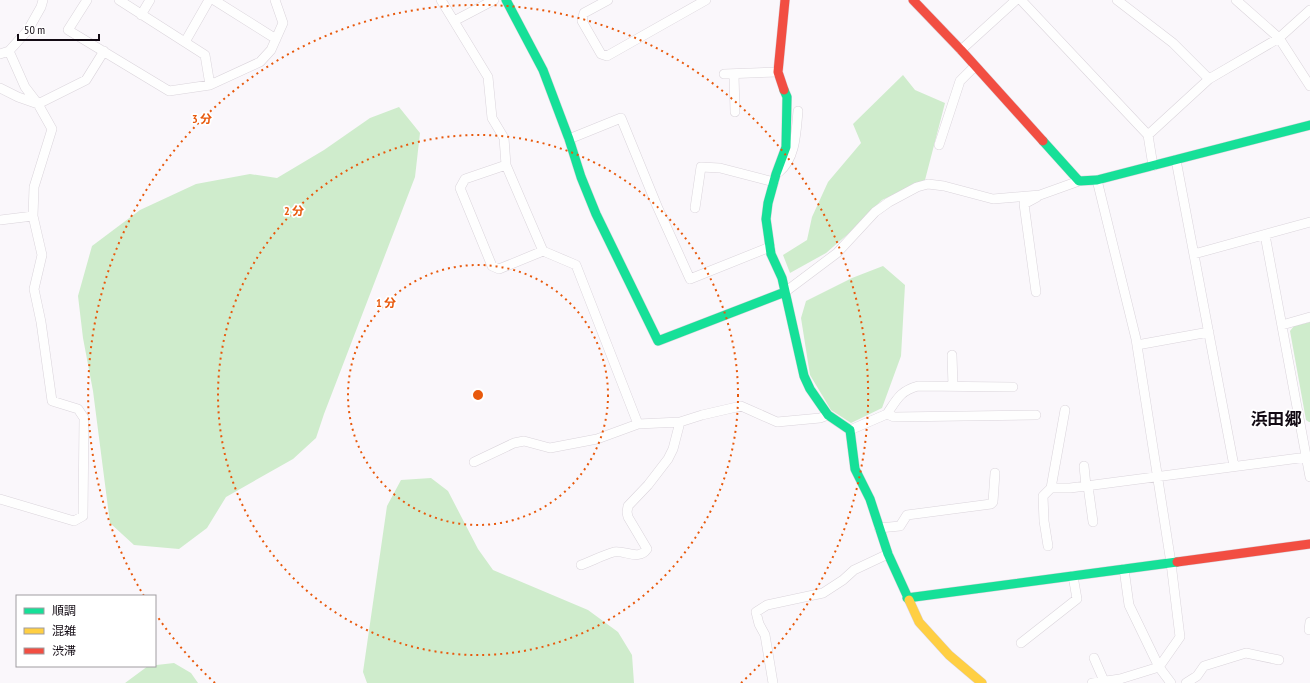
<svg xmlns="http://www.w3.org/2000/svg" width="1310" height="683" font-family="'PT Sans Narrow','Noto Sans JP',sans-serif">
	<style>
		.green { fill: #cfeccc }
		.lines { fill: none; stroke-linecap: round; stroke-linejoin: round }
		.street-casing { stroke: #dad4db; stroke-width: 10 }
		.fast-casing { stroke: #dad4db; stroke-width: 10 }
		.slow-casing { stroke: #dad4db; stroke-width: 10 }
		.jam-casing { stroke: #dad4db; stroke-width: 10 }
		.street { stroke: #fefefe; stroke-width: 9 }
		.fast { stroke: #16e098; stroke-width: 9 }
		.slow { stroke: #ffcf43; stroke-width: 9 }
		.jam { stroke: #f24e42; stroke-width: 9 }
		.ring { fill: none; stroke: #e8590c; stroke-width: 2; stroke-dasharray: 2 4 }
		.labels { text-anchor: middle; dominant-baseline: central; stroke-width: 3.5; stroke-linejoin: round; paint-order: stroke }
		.quarter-label { font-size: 17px; font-weight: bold; fill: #120a13; stroke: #fff }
		.centre { fill: #e8590c; stroke: #fff; stroke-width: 2 }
		.ring-label { font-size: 12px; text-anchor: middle; font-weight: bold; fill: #e8590c; stroke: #fff; stroke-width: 3.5; stroke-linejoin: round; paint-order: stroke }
	</style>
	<rect width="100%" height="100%" fill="#faf7fb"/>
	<!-- green -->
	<path class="green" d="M903 75 915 90 945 103 925 180 882 200 848 234 826 253 790 273 783 255 807 240 812 217 828 182 861 143 853 124Z
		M399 107 420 133 415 177 324 414 316 438 293 459 226 497 207 528 179 549 134 545 110 523 93 391 83 338 78 296 92 246 140 210 196 184 250 174 277 178 324 150 370 118Z
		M883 266 905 285 901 356 882 408 851 423 831 410 810 375 801 318 806 301 852 278Z
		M1310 322V422H1309L1306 420 1290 331 1294 326Z
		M431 478 448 491 478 549 493 570 588 610 618 632 632 655 634 683H367L363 672 387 506 401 480Z
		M174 663 191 673 198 683H125L148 666Z"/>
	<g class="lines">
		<defs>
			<path id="street" d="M87 0 68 30 169 91 210 85 260 62 271 50 283 23 275 0
				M119 0 205 55 210 85
				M214 0 276 39
				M441 0 488 77 492 118 504 138 506 165 543 251 576 265 638 424
				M608 0 584 13 582 21 601 54 607 56 706 0
				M1021 0 1148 135
				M1117 0 1173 43 1209 79
				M1236 0 1279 38 1310 86
				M141 15 150 0
				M454 21 494 0
				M185 42 209 0
				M961 50 1016 0
				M0 54 9 51 28 30 41 7 43 0
				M724 74 778 72
				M734 74 735 112
				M0 88 18 97 38 104 86 80 104 51
				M569 139 621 118 657 206 690 279 770 247
				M939 145 960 81 975 66
				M1176 160 1234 466
				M506 165 465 179 460 188 492 266 499 269 543 251
				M1153 166 1148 135 1209 79 1279 38 1310 10
				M779 172C796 158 796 131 798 111
				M695 208 701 167 720 168 774 182
				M0 220 33 216
				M1265 235 1310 477
				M1194 254 1310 222
				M785 292 837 253 875 212 889 202 917 187 928 184 944 186 993 199 1040 195 1079 181
				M1036 292 1024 204 1037 197
				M1282 325 1310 317
				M1137 345 1209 332
				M952 355 953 386
				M887 414C897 399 900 391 918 386L1013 387
				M850 430 887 414 894 417 1036 415
				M474 462 514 443 524 441 550 448 597 439 638 424 680 422
				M1084 466 1086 486
				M1088 486 1093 522
				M1051 488H1070L1086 486 1307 457
				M0 499 74 521 83 516 84 418 78 409 52 401 41 322 34 289 42 255 33 216 34 187 52 129 38 104 25 87 9 51
				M879 528 900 526 907 515 991 504 993 502 995 473
				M1048 546 1044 521 1043 496 1051 488 1065 410
				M581 565C592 561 603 555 614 552 625 550 639 561 647 549L628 517 627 512 628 506 648 485 668 459 673 449 680 422 702 415 741 406 777 422 820 418 828 415
				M1124 569 1129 605 1159 667 1171 683
				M1309 630 1310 622
				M1021 643 1077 599 1073 576
				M1094 658 1104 681
				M773 683 765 635 759 624 756 612 767 605 823 593 843 580 854 570 888 554
				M1092 683 1120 679 1159 667 1180 637 1171 563 1136 339 1097 180
				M1186 683 1197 676 1204 666 1246 653 1279 660"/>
			<path id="fast" d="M506 0 543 70 569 139 581 177 596 214 658 341 785 292
				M784 90 787 97 786 147 776 174 768 203 766 219 771 254 782 278 804 376 810 389 828 415 850 430 855 469 870 499 888 554 909 600
				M1043 141 1079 181 1097 180 1310 125
				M907 598 1177 562"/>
			<path id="slow" d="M909 600 919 622 949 655 982 683"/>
			<path id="jam" d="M913 0 961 50 1043 141
				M784 90 778 72 785 0
				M1177 562 1310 544"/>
		</defs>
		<!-- street casing -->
		<use href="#street" class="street-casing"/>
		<!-- fast casing -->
		<use href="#fast" class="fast-casing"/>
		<!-- slow casing -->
		<use href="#slow" class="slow-casing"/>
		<!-- jam casing -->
		<use href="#jam" class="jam-casing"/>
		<!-- street -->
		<use href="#street" class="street"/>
		<!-- fast -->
		<use href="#fast" class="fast"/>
		<!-- slow -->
		<use href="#slow" class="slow"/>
		<!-- jam -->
		<use href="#jam" class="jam"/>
	</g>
	<!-- distance rings -->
	<g class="ring">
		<circle cx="478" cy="395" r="130"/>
		<circle cx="478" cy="395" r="260"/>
		<path d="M215 683A390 390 0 0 1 157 616M144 596A390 390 0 1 1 741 683"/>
	</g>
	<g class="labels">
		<!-- quarter labels -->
		<g class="quarter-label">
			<text x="1276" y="419">浜田郷</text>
		</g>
	</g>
	<circle cx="478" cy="395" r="6" class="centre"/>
	<g class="ring-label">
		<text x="202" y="123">3 分</text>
		<text x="294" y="215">2 分</text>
		<text x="386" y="307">1 分</text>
	</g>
	<!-- legend -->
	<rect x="16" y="595" width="140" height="72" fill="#ffffff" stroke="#a09da1"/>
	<rect x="24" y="608" width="20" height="6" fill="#16e098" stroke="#a09da1"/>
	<text x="52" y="615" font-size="12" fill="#120a13">順調</text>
	<rect x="24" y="628" width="20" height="6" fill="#ffcf43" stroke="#a09da1"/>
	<text x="52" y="635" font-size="12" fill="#120a13">混雑</text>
	<rect x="24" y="648" width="20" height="6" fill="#f24e42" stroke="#a09da1"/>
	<text x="52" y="655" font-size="12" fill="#120a13">渋滞</text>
	<!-- scale -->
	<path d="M18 34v6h81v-6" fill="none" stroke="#120a13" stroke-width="2"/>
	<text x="24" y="34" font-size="12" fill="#120a13" stroke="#ffffff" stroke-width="3" paint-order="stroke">50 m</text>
</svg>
